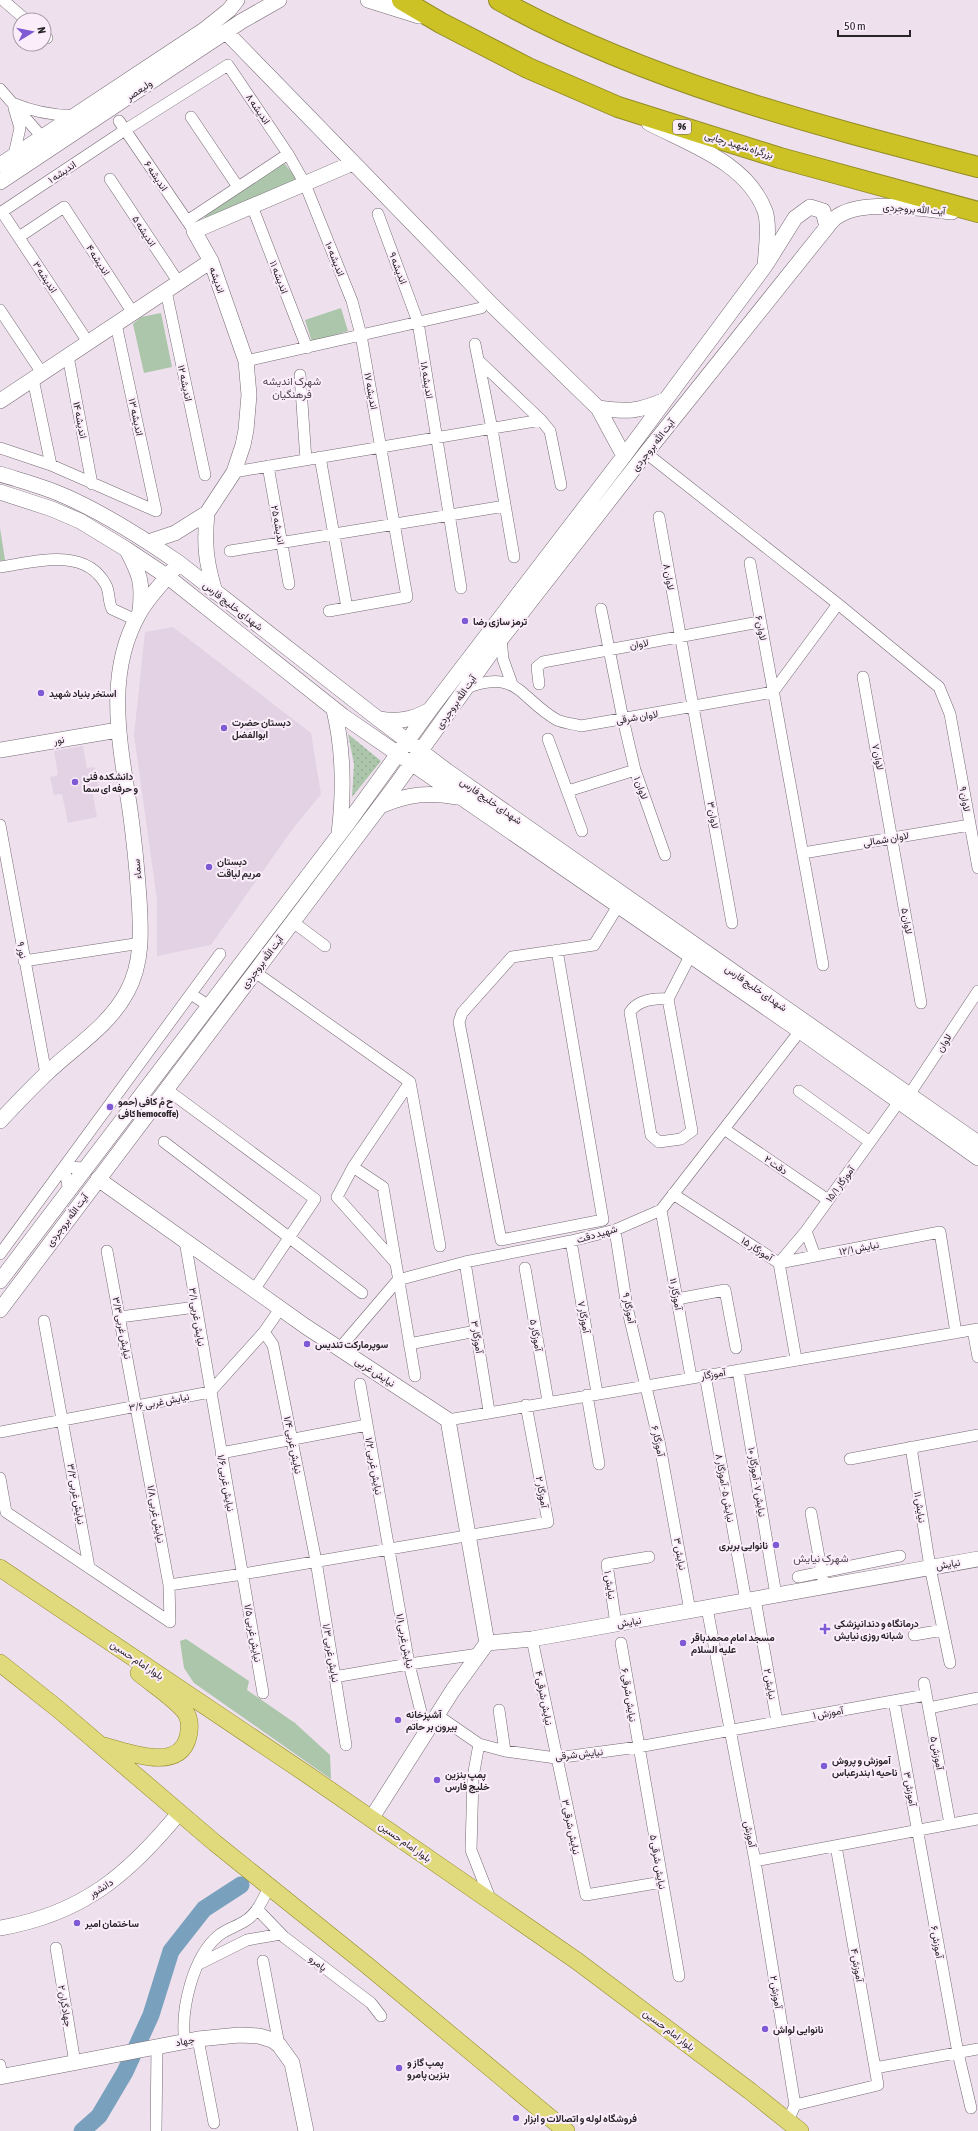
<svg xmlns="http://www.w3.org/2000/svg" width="978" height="2131" font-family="'Asap Condensed',Vazirmatn,sans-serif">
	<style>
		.education { fill: #e2d2e4 }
		.grass { fill: url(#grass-dots) }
		.green { fill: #abc6ab }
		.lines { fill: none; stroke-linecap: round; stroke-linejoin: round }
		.river { stroke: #79a0bd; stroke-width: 17 }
		.street-casing { stroke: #756a74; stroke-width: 12 }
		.secondary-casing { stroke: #756a74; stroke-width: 16 }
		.primary-casing { stroke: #938b27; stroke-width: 18 }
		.highway-casing { stroke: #938b27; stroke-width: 22 }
		.street { stroke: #fff; stroke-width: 11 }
		.secondary { stroke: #fff; stroke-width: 15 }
		.primary { stroke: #e0da7d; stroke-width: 17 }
		.highway { stroke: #ccc226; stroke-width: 20 }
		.poi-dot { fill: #7f5ad4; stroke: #fbeefa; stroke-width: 1.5 }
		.labels { text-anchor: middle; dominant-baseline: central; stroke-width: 4; stroke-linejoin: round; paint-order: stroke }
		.shield { fill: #fbeefa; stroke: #676167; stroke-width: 1 }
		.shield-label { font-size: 9px; font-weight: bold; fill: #282428 }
		.street-label { font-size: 10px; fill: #282428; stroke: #fbeefa }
		.poi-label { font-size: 10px; font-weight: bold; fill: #282428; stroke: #fbeefa; text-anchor: start }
		.neighbourhood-label { font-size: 11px; fill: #544953; stroke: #fbeefa }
	</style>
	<defs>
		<pattern id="grass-dots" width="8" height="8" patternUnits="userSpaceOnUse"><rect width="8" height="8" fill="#abc6ab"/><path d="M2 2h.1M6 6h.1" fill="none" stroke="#93aa93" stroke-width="1.8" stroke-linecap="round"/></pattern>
	</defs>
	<rect width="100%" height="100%" fill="#eee1ed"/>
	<!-- education -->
	<path class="education" d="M173 627 311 733 321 794 289 834 211 945 157 956V900L134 735 145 632Z
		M83 746 87 768 95 767 99 788 92 790 97 817 68 823 62 794 54 795 50 777 58 775 54 751Z"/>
	<!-- grass -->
	<path class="grass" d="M348 734 381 761 352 797 354 764Z"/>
	<!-- green -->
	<path class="green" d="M284 163 300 183 206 219 203 214Z
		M341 308 348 331 312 342 305 320Z
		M161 313 172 367 144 373 133 324 141 317Z
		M0 528 5 560 0 561Z
		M186 1639 249 1681 247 1690 295 1723 330 1755 331 1779 194 1683 184 1668 180 1641Z"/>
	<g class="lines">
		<!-- river -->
		<path class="river" d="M82 2131 99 2116 125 2072 151 2015 171 1951 204 1909 241 1885"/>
		<defs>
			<path id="street" d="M3 0 26 20
				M44 36 47 38
				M0 89 42 137
				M15 104C34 112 53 115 73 116
				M14 108 20 128 14 155
				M191 117 238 187
				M119 121 194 231
				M110 179 179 283
				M252 206 307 348
				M2 212 88 342
				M0 213 125 130 228 65 288 154 305 184 352 301 361 335 407 597 329 611
				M378 214 418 322 461 588
				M187 221 288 154
				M19 237 64 207 133 313
				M166 291 205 475
				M0 310 42 373
				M116 324 156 511
				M475 344 492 429 514 557
				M68 356 92 484
				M478 360 541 420 550 431 561 485
				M246 361 481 308
				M300 375 306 460
				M33 379 51 465
				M0 448 51 465 156 511
				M646 453 838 604 939 687 950 714 978 868
				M320 457 347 608
				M268 466 289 584
				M234 472 541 420
				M659 517 732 923
				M230 551 505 506
				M750 563 823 965
				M0 567C35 562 85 546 106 585 110 593 108 601 112 609L136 620
				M601 609 623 719 635 770 665 855
				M501 639 503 659 512 684
				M863 677 921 1003
				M539 684 537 667 543 662 759 622
				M466 688C518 668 519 698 557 720 564 723 574 724 581 726L773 692 838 604
				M548 739 582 831
				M568 791 635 770
				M0 825 46 1074
				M803 853 970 825
				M293 922 325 946
				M557 950 603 1220 501 1240 459 1022 462 1013 512 957 594 945 618 906
				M24 961 141 943
				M255 972 410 1082 440 1246
				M191 994 209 1006
				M668 999C654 998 638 1000 630 1012L651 1135 659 1142 681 1139 692 1131 668 999 690 956
				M410 1082 353 1167 383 1187 415 1376
				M166 1089 315 1199 254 1290
				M799 1091 870 1142
				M909 1095 978 991
				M724 1129 828 1200
				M164 1142 362 1293
				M353 1167 337 1197 395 1262
				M69 1191 64 1167 86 1168
				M673 1194 779 1263 796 1359
				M661 1210 691 1377
				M615 1230 627 1307 660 1446 690 1611
				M806 1231 815 1256
				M185 1241 263 1693
				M571 1241 597 1393
				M107 1251 169 1585 170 1622
				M0 1254 220 954
				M465 1262 489 1411
				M779 1263 940 1232 956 1333
				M779 1263 806 1231 898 1103
				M525 1268 548 1401
				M677 1299 725 1290 736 1348
				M120 1317 196 1307
				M44 1321 89 1567
				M973 1330 978 1357
				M264 1332 273 1345 316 1561 346 1745
				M409 1344 476 1331
				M339 1349 398 1280 465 1262 571 1241 615 1230 661 1210 800 1031
				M738 1370 776 1595
				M705 1375 746 1601
				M360 1384 409 1664 426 1732
				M587 1395 599 1464
				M448 1420 978 1329
				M0 1432 210 1392 264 1332 280 1309
				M911 1447 930 1567 950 1663
				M221 1453 367 1425
				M850 1459 978 1435
				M0 1478 6 1512 170 1622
				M811 1513 823 1579
				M798 1577 900 1556
				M169 1585 243 1574 548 1522 526 1405
				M755 1599 777 1722
				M707 1608 755 1861 795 2105 788 2121
				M616 1624 607 1564 649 1557
				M914 1635 943 1630
				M532 1639 586 1895 662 1882
				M621 1643 679 1976
				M334 1677 409 1664 479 1654
				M924 1683 950 1824
				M894 1701 958 2053 971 2108
				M929 1708 978 1698
				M499 1710 505 1751
				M437 1715 479 1744 505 1751 556 1758 638 1747 926 1695
				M479 1744 473 1777 471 1850 491 1901
				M755 1861 978 1819
				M257 1909 284 1937 371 2003 381 2016
				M56 1948 75 2063
				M263 1961 279 2045
				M199 1964 247 1940 281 1934
				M198 2039 214 2123
				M185 2042C180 2010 193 1957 218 1936 226 1929 236 1927 245 1921 257 1914 263 1899 269 1887
				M0 2065 2 2077
				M875 2068 978 2049
				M795 2105 878 2085 836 1846
				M156 2131 157 2046"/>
			<path id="secondary" d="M368 0 419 16
				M226 32 492 305 598 408 624 456
				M0 165 204 30 229 10 237 0
				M0 182 242 21 279 0
				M767 263 795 218 810 207 823 211 827 227
				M0 401 211 261
				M598 408C628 412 637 412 665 400
				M0 474C22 481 46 487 67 497 107 515 143 538 179 563L377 718 447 771 978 1143
				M0 492 52 509 80 521 126 549 168 577 343 716 800 1031 978 1158
				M207 513C204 545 206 562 215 592
				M148 542 175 533 207 513 234 472 243 445 246 430 249 395 246 361 211 261 194 231 353 163
				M127 550C140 575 143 582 140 611
				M334 710C344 751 344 792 339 834
				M379 719C398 722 411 720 428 711
				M0 750 118 730
				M383 805C408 794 429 792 456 797
				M0 1121C15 1105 30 1089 46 1074 73 1048 109 1026 127 992 143 963 141 930 139 898 137 869 134 839 130 810 120 744 104 673 140 612 149 596 162 584 173 570
				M98 1179 305 1326 448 1420 487 1643
				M0 1281 345 827 429 711 624 456 765 266C766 251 770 225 765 211 747 163 691 145 649 123
				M0 1310 396 785 501 639 646 453 827 227C830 223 834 218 838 216 864 199 923 209 952 212
				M371 1819 453 1690 487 1643 532 1639 978 1559
				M0 1928C82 1914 128 1875 179 1813
				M0 2077 198 2039 239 2035 259 2036 272 2040 279 2045 292 2063 306 2131"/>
			<path id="primary" d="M0 1568 308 1775 577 1961 750 2091 800 2131
				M0 1663 58 1709 215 1843 368 1966 566 2131
				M104 1746C128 1752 179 1773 188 1737 190 1729 190 1720 186 1713 176 1699 152 1684 139 1673"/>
			<path id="highway" d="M402 0 441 23 528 68 618 107 780 158 978 212
				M499 0C647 82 816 125 978 167"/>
		</defs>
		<!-- street casing -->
		<use href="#street" class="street-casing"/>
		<!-- secondary casing -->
		<use href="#secondary" class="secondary-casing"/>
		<!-- primary casing -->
		<use href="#primary" class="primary-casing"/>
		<!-- highway casing -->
		<use href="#highway" class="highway-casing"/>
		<!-- street -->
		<use href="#street" class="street"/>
		<!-- secondary -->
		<use href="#secondary" class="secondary"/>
		<!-- primary -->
		<use href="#primary" class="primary"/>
		<!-- highway -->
		<use href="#highway" class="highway"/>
	</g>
	<!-- markers -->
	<g class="poi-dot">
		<circle cx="465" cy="621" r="4"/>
		<circle cx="41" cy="693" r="4"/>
		<circle cx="224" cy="728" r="4"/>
		<circle cx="75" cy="782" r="4"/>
		<circle cx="209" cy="867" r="4"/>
		<circle cx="110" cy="1107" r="4"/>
		<circle cx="307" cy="1344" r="4"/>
		<circle cx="776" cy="1545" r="4"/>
		<path d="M823 1623h4v4h4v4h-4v4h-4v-4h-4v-4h4z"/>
		<circle cx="683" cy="1643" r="4"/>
		<circle cx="398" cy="1720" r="4"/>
		<circle cx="824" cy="1766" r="4"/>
		<circle cx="437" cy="1780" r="4"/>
		<circle cx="77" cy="1923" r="4"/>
		<circle cx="765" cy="2029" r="4"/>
		<circle cx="399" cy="2068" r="4"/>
		<circle cx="516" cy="2118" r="4"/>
	</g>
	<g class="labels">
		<!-- shield labels -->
		<rect class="shield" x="673" y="120" width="18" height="14" rx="3"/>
		<g class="shield-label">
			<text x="682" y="127">96</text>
		</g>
		<!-- street labels -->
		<g class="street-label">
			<text transform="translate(139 90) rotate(-34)">ولیعصر</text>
			<text transform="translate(258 109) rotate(56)">اندیشه ۸</text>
			<text transform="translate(739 145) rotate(17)">بزرگراه شهید رجایی</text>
			<text transform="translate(62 172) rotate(-34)">اندیشه ۱</text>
			<text transform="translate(156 176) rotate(56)">اندیشه ۶</text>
			<text transform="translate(914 209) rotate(4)">آیت الله بروجردی</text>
			<text transform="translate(144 231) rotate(57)">اندیشه ۵</text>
			<text transform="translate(335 259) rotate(68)">اندیشه ۱۰</text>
			<text transform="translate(98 260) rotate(57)">اندیشه ۴</text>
			<text transform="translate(398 268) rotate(69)">اندیشه ۹</text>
			<text transform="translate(45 277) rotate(57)">اندیشه ۳</text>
			<text transform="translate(279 277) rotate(69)">اندیشه ۱۱</text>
			<text transform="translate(217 280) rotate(71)">اندیشه</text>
			<text transform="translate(427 380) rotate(81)">اندیشه ۱۸</text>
			<text transform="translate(185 383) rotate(78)">اندیشه ۱۲</text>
			<text transform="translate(371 391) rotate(80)">اندیشه ۱۷</text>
			<text transform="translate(136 417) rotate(78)">اندیشه ۱۳</text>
			<text transform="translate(80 420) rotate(79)">اندیشه ۱۴</text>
			<text transform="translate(653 445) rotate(-52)">آیت الله بروجردی</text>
			<text transform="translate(278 525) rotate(80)">اندیشه ۲۵</text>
			<text transform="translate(669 577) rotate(80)">لاوان ۸</text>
			<text transform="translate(233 606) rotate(38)">شهدای خلیج فارس</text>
			<text transform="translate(761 628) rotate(79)">لاوان ۶</text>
			<text transform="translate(639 644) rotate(-10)">لاوان</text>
			<text transform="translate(456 702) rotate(-55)">آیت الله بروجردی</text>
			<text transform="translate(637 717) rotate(-9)">لاوان شرقی</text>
			<text transform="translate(59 740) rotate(-10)">نور</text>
			<text transform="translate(878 757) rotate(79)">لاوان ۷</text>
			<text transform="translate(641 788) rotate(71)">لاوان ۱</text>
			<text transform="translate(965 799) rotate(80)">لاوان ۹</text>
			<text transform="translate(491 801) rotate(35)">شهدای خلیج فارس</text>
			<text transform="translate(713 815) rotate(80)">لاوان ۳</text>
			<text transform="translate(886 839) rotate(-10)">لاوان شمالی</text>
			<text transform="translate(137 869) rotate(-96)">سماء</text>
			<text transform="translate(907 921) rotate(80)">لاوان ۵</text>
			<text transform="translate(22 950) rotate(80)">نور ۹</text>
			<text transform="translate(262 962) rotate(-53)">آیت الله بروجردی</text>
			<text transform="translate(756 988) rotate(35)">شهدای خلیج فارس</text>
			<text transform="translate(944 1043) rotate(-57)">لاوان</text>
			<text transform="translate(776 1165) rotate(34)">دقت ۲</text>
			<text transform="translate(840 1184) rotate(-54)">آموزگار ۱۵/۱</text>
			<text transform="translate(67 1220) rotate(-53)">آیت الله بروجردی</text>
			<text transform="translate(597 1234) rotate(-16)">شهید دقت</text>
			<text transform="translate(859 1248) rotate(-11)">نیایش ۱۲/۱</text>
			<text transform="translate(757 1249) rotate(33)">آموزگار ۱۵</text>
			<text transform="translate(676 1294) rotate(80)">آموزگار ۱۱</text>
			<text transform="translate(629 1308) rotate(79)">آموزگار ۹</text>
			<text transform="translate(197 1317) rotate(81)">نیایش غربی ۳/۱</text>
			<text transform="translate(584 1317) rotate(80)">آموزگار ۷</text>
			<text transform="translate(122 1328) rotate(79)">نیایش غربی ۳/۳</text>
			<text transform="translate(536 1335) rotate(80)">آموزگار ۵</text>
			<text transform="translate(477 1337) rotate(81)">آموزگار ۳</text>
			<text transform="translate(375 1372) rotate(33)">نیایش غربی</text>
			<text transform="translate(713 1374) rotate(-9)">آموزگار</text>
			<text transform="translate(159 1402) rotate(-11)">نیایش غربی ۳/۶</text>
			<text transform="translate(658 1441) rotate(78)">آموزگار ۶</text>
			<text transform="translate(293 1445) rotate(79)">نیایش غربی ۱/۴</text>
			<text transform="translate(374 1466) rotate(80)">نیایش غربی ۱/۲</text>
			<text transform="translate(757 1482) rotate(81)">نیایش ۷ - آموزگار ۱۰</text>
			<text transform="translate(226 1483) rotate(80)">نیایش غربی ۱/۶</text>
			<text transform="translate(725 1488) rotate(80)">نیایش ۵ - آموزگار ۸</text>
			<text transform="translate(542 1492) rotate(80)">آموزگار ۲</text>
			<text transform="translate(76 1494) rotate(80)">نیایش غربی ۳/۲</text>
			<text transform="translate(920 1507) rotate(81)">نیایش ۱۱</text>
			<text transform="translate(156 1514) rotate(80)">نیایش غربی ۱/۸</text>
			<text transform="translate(680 1554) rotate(80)">نیایش ۳</text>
			<text transform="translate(948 1564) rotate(-9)">نیایش</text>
			<text transform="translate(610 1585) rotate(81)">نیایش ۱</text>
			<text transform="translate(629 1622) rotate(-10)">نیایش</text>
			<text transform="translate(253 1633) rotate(80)">نیایش غربی ۱/۵</text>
			<text transform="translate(405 1641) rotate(79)">نیایش غربی ۱/۱</text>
			<text transform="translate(331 1653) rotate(81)">نیایش غربی ۱/۳</text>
			<text transform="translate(137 1660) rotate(34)">بلوار امام حسین</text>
			<text transform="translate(770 1684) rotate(80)">نیایش ۲</text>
			<text transform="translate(629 1695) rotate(81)">نیایش شرقی ۶</text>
			<text transform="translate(544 1698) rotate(79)">نیایش شرقی ۴</text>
			<text transform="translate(828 1713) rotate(-10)">آموزش ۱</text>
			<text transform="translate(937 1753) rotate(79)">آموزش ۵</text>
			<text transform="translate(579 1754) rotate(-6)">نیایش شرقی</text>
			<text transform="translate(910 1789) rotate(80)">آموزش ۳</text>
			<text transform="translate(571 1827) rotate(78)">نیایش شرقی ۳</text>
			<text transform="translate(750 1834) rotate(79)">آموزش</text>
			<text transform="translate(405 1842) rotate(35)">بلوار امام حسین</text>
			<text transform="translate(658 1862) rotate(80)">نیایش شرقی ۵</text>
			<text transform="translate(101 1888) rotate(-32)">دانشور</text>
			<text transform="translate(937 1942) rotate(80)">آموزش ۶</text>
			<text transform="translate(318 1963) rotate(37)">پامرو</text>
			<text transform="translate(857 1965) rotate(80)">آموزش ۴</text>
			<text transform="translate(776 1992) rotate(81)">آموزش ۲</text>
			<text transform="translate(65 2006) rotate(80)">جهادگران ۲</text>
			<text transform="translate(669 2030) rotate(37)">بلوار امام حسین</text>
			<text transform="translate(185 2041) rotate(-11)">جهاد</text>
		</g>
		<!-- poi labels -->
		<g class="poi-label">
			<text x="473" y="621">ترمز سازی رضا</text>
			<text x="49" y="693">استخر بنیاد شهید</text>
			<text x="232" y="722">دبستان حضرت<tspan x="232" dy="12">ابوالفضل</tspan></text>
			<text x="83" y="776">دانشکده فنی<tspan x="83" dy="12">و حرفه ای سما</tspan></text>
			<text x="217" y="861">دبستان<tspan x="217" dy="12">مریم لیاقت</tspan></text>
			<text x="118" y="1101">حِ مُ کافی (حمو<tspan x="118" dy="12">کافیhemocoffe)</tspan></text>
			<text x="315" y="1344">سوپرمارکت تندیس</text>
			<text x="768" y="1545" text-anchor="end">نانوایی بربری</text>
			<text x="834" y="1623">درمانگاه و دندانپزشکی<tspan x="834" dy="12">شبانه روزی نیایش</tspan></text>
			<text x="691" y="1637">مسجد امام محمدباقر<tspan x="691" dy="12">علیه السلام</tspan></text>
			<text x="406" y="1714">آشپزخانه<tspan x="406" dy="12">بیرون بر حاتم</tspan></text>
			<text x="832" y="1760">آموزش و پروش<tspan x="832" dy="12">ناحیه ۱ بندرعباس</tspan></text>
			<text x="445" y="1774">پمپ بنزین<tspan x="445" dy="12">خلیج فارس</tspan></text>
			<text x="85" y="1923">ساختمان امیر</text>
			<text x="773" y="2029">نانوایی لواش</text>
			<text x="407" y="2062">پمپ گاز و<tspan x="407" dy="12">بنزین پامرو</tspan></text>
			<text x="524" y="2118">فروشگاه لوله و اتصالات و ابزار</text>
		</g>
		<!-- neighbourhood labels -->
		<g class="neighbourhood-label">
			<text x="292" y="381">شهرک اندیشه<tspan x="292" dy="13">فرهنگیان</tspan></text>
			<text x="821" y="1558">شهرک نیایش</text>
		</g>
	</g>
	<!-- north arrow -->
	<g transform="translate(32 32) rotate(80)"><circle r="19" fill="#fbeefa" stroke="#a79da6"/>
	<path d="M0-3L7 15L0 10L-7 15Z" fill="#7f5ad4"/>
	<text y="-6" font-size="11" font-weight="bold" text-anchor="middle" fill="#282428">N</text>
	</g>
	<!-- scale -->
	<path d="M838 30v6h72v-6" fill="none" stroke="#282428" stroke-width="2"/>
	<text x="844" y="30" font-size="12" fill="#282428" stroke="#fbeefa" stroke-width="3" paint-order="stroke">50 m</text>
</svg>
